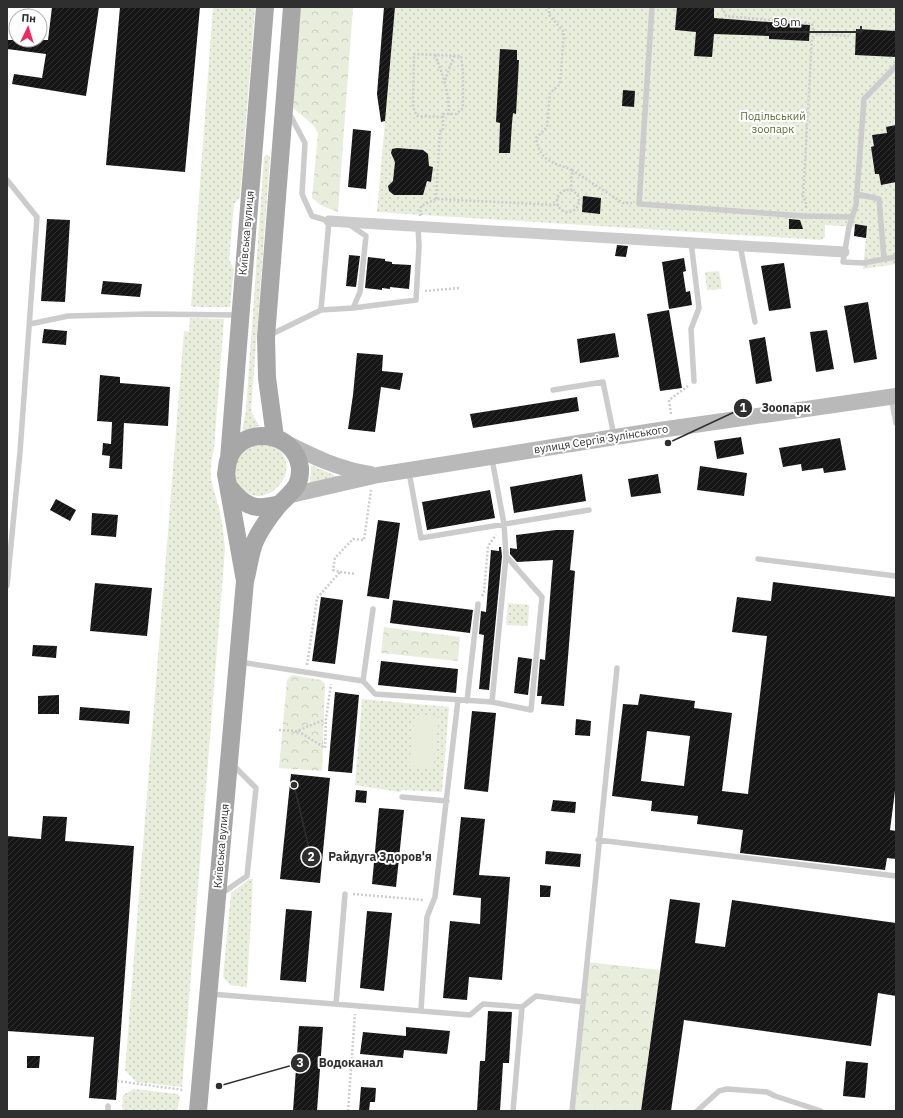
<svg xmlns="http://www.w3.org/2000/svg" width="903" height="1118" font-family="'IBM Plex Sans',sans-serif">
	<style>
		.green { fill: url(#green-dots) }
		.forest { fill: url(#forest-crowns) }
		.pitch { fill: #e9eddc }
		.building { fill: url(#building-hatch); fill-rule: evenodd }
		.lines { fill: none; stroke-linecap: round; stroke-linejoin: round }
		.path { stroke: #ccc; stroke-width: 2.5; stroke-dasharray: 2 2; stroke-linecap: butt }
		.lane { stroke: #ccc; stroke-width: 5.5 }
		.street { stroke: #ccc; stroke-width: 11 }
		.secondary { stroke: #b9b9b9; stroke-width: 16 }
		.primary { stroke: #a7a7a7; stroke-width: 18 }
		.labels { text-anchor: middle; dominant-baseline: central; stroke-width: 4; stroke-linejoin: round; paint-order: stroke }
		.park-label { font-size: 11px; fill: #5d6e39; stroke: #fff }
		.street-label { font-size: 11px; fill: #2f2f2f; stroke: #fff }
		.leader { fill: none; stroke: #2f2f2f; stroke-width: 1.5 }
		.callout-dot { fill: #2f2f2f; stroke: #fff; stroke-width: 1.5 }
		.mark-label { font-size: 12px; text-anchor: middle; font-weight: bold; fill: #fff }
		.callout-label { font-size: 12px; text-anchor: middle; font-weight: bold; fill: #2f2f2f; stroke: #fff; stroke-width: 4; stroke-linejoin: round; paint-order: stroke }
	</style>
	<defs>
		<pattern id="green-dots" width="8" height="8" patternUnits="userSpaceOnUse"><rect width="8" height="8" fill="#e9eddc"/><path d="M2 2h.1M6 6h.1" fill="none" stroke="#c8ccbd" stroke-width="1.8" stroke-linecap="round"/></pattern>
		<pattern id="forest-crowns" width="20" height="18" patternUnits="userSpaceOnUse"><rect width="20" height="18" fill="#e9eddc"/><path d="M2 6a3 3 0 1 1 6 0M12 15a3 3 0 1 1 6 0" fill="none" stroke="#c8ccbd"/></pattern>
		<pattern id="building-hatch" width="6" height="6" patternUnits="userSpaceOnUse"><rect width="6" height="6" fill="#161616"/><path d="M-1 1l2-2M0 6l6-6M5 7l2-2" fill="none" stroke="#303030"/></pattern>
	</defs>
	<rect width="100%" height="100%" fill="#fff"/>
	<!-- green -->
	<path class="green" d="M213 7H255L240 197 234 204 229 260 234 269 230 307H194L191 306Z
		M395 7H896V264L863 269 867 226 856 224 855 227 825 225V237L821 240 377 212Z
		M266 155H269L270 158 251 411 259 426 242 431 246 410 264 157Z
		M719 271 722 289 707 290 705 272Z
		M190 318 224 319 214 449C205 482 216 488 221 518 223 528 224 538 225 549L182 1087 136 1082 125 1070 184 331 189 332Z
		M267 442C271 444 276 447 280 451 300 471 270 508 246 492 242 490 238 485 234 482L237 451Z
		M311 465 345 480 310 486Z
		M508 603 529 605 528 626 506 625Z
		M362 699 449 707 442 792 402 790 400 792 355 785Z
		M249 879H253L247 987 230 985 223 977 231 893Z
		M134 1089 178 1094 180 1097 177 1111H122L123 1095Z"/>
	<!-- forest -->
	<path class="forest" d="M301 7H353L338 212 322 206 312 198 318 133 313 125 292 107Z
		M384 627 460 637 458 661 381 653Z
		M292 675 321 680 325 684 322 771 279 768 287 680Z
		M587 962 660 970 641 1111H572Z"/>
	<!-- pitch -->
	<path class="pitch" d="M415 715 439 718 433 769 409 766Z"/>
	<!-- building -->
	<path class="building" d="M52 7H99L86 96 12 84 14 74 42 78 46 54 7 49V40H48Z
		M120 7H200L185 172 106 165Z
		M384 7H395L385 121 381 122 377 94Z
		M677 7H714V18L810 25 809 41 769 39V36L714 34 712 57 694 56 696 32 675 30Z
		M856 29 896 31V57L855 55Z
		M500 49 517 50V60H519L516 114 513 113 512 123 510 153H499L500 123 496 122Z
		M623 90 635 91 634 107 622 106Z
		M896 125V182L881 185 879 174H875L871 147 874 146 872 135 887 133 886 127Z
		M353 129 371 131 366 189 348 187Z
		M397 148 423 150 428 154 429 166 433 167 431 182 427 181 423 195H394L389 191 388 186 393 181 395 162 391 153 392 149Z
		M583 196 601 198 600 214 582 212Z
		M47 219 70 220 65 302 41 301Z
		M789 219 800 220 803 229H789Z
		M855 224 867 226 866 238 854 236Z
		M617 245 628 246 626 257 615 256Z
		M349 255 360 256 356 287 346 286Z
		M368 257 385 259V261L392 262V264L411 265 409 289 390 287V289L382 288V290L365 288Z
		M684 258 686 271 683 272 686 292 690 291 692 305 669 309 662 262Z
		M784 263 791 308 769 311 761 266Z
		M103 281 142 284 140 297 101 294Z
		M868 302 877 359 854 363 844 306Z
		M669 310 682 388 660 391 647 314Z
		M44 329 67 331 66 345 42 343Z
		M827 330 834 369 816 372 810 332Z
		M615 333 619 357 580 363 577 339Z
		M765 337 772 381 756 384 749 340Z
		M357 353 383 355 382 371 403 373 400 390 381 387 375 432 348 429 353 395Z
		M100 375 120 377V383L170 387 168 426 124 423 122 469 109 468 110 456 102 455 103 443 111 444 112 422 97 421Z
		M577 397 579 411 473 428 470 414Z
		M741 437 744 454 717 459 714 441Z
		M840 438 846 470 824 473 823 468 802 471 801 464 783 467 779 448Z
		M700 466 747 473 744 496 697 490Z
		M582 474 586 501 514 513 510 487Z
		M658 474 661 493 631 497 628 479Z
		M490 490 495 518 427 530 422 502Z
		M56 499 76 510 70 521 50 510Z
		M92 513 118 515 116 537 91 535Z
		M378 520 400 523 389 599 367 596Z
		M556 530H574L570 570 575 571 564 706 541 704 542 696H537L540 659 545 660 553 560 517 562 510 554V548L517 549 516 535Z
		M499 547H501L502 556 489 690 479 689 484 635 479 634 481 611 486 612 491 550 499 551Z
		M773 582 896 597V783L890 830 896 831V859L887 858 885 870 740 853 743 830 697 824 698 816 651 811 652 801 612 796 623 704 638 705 640 694 695 701 694 708 732 713 722 791 748 794 767 636 732 632 737 597 771 601ZM647 731 690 736 684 786 641 781Z
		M95 583 152 588 147 636 90 631Z
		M321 597 343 600 335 664 312 661Z
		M393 600 473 610 470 633 390 623Z
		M33 645 57 646 56 658 32 656Z
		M518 657 532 659 528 695 514 693Z
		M381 661 458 669 456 693 378 685Z
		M335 692 359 695 352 773 328 771Z
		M59 695V714H38V696Z
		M80 707 130 711 129 724 79 720Z
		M472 711 496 713 488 792 464 789Z
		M576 719 591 721 590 736 575 735Z
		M291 774 330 778 320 883 280 879Z
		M356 790 367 791 366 803 355 802Z
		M553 800 576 802 575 813 551 811Z
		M379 808 404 810 396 887 372 884Z
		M43 816 67 817 65 841 134 846 116 1100 89 1098 94 1037 7 1031V836L41 839Z
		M461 817 485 819 479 875 510 877 502 980 469 977 467 1000 443 998 450 921 480 924 481 898 453 895Z
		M546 851 581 854 580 867 545 864Z
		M540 885 551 886 550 897H540Z
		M670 899 700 903 695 943 725 947 732 900 896 923V996L878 993 871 1046 684 1020 671 1111H641Z
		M286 909 312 911 306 982 280 980Z
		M367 911 392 913 384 991 360 988Z
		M488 1011 512 1012 509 1063H503L500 1111H477L480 1061H485Z
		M299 1026 323 1027 317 1111H293Z
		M406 1027 450 1031 447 1054 404 1050 403 1058 360 1054 363 1032 406 1036Z
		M27 1056H40L39 1068H27Z
		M846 1061 868 1063 865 1098 843 1096Z
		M361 1087 376 1088 375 1102H370L369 1111H359Z"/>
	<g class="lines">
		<!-- path -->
		<path class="path" d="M549 7V15L564 32 560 84 550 93 547 127 536 138C540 162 553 162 572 170L571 191
			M722 7 726 16 812 24 814 34 849 36
			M435 55C443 75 449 92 449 114
			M445 80 454 56
			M572 170 623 203H632
			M557 201a11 11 0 1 1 22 0a11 11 0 1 1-22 0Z
			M436 199 440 131H443V114H456L463 108V71L461 56 414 54 413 107 417 116 443 117
			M806 208V201L803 198 812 38 814 34
			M420 216 421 206 436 199 558 205
			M425 291 459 288
			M671 414 669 400 688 386
			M340 572 356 574
			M482 596 484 592 488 546 496 535
			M307 665 317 598 340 572 333 570 335 558 353 539 364 540 371 490
			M279 730 297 731 326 719 331 684
			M298 731 325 748 326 719
			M353 894 424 900
			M117 1081 183 1090
			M348 1111 355 1014"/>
		<!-- lane -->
		<path class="lane" d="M652 7 639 204 805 216 852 217
			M7 180 37 217 20 452 7 586
			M857 194 879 199 884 259 896 257
			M691 242 699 308 691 329 694 381
			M740 245 755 322
			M884 259 863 263 843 262 849 227 856 205 864 99 896 66
			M353 308 416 300 419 246 418 226
			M321 310 353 308 360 292 366 236 350 225
			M30 324 68 316 148 314 238 315
			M270 335 321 310 329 221 312 216 302 194 305 143 289 113
			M553 390 603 382 614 436
			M891 397 896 423
			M409 472 421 538 589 510
			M758 559 896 576
			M240 662 363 681 373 609
			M363 681 375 694 492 702 531 710 542 597 506 556
			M467 701 478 604
			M492 702 506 556 504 524 492 459
			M402 797 447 801
			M598 840 896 876
			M221 894 247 876 256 788 233 765
			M211 994 470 1015 483 1004 522 1007
			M336 1004 345 894
			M421 1010 427 917 435 897 458 700
			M108 1111V1106
			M513 1111 522 1007 536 996 583 1002
			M572 1111 617 668
			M697 1111 719 1091 727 1089 767 1092 775 1096 821 1111"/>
		<!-- street -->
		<path class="street" d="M329 221 844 252"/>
		<!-- secondary -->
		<path class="secondary" d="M286 443C314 457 339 469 370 474
			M291 495 378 475 653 431 896 396"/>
		<!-- primary -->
		<path class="primary" d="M275 437 267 378 266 337 292 7
			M229 459 265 7
			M230 488C245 507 256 511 280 504
			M198 1111 245 581C249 567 250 551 256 539 262 527 270 516 278 506 289 493 301 489 300 468 296 431 242 424 229 458 227 463 227 469 226 474L245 581"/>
	</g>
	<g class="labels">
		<!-- park labels -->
		<g class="park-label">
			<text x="773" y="116">Подільський<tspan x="773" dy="13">зоопарк</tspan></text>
		</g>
		<!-- street labels -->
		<g class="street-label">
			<text transform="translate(246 233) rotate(-85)">Київська вулиця</text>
			<text transform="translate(601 439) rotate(-9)">вулиця Сергія Зулінського</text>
			<text transform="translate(221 846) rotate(-85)">Київська вулиця</text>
		</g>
	</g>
	<!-- callouts -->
	<path class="leader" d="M668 443L743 408M294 785L311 857M219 1086L300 1063"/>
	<g class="callout-dot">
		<circle cx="668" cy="443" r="4"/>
		<circle cx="294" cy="785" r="4"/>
		<circle cx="219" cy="1086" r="4"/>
		<circle cx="743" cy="408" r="10"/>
		<circle cx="311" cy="857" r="10"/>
		<circle cx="300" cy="1063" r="10"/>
	</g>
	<g class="mark-label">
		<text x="743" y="412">1</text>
		<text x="311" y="861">2</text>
		<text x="300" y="1067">3</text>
	</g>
	<g class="callout-label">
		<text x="786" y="412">Зоопарк</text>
		<text x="380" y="861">Райдуга Здоров'я</text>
		<text x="351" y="1067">Водоканал</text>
	</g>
	<!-- border -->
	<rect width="903" height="1118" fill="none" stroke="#2f2f2f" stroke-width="16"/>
	<!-- north arrow -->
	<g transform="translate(28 28) rotate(4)"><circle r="19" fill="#ffffff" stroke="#acacac"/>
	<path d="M0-3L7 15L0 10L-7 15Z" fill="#f02761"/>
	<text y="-6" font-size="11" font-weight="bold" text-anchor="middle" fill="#2f2f2f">Пн</text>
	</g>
	<!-- scale -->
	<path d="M767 26v6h94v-6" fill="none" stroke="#2f2f2f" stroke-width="2"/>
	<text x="773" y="26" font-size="12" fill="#2f2f2f" stroke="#ffffff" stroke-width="3" paint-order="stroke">50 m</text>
</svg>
